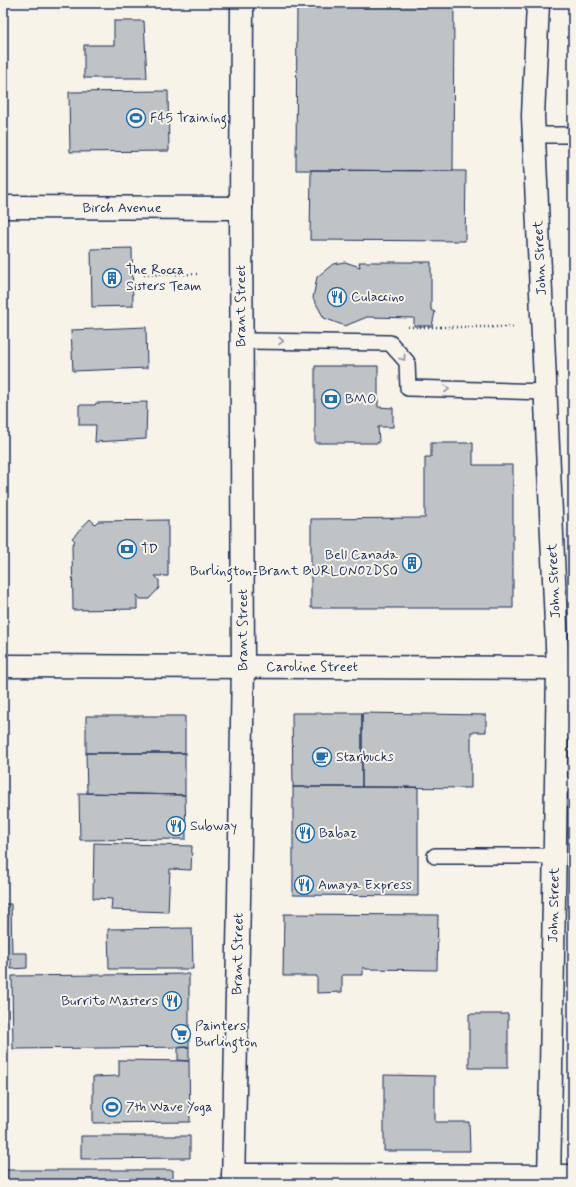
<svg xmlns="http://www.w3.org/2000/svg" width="576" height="1187" font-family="Mynerve,sans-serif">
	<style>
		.building { fill: #c0c3c5; stroke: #1b2f5e }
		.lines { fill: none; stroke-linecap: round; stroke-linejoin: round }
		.lane-casing { stroke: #1b2f5e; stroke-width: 18 }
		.street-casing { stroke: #1b2f5e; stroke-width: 25 }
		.secondary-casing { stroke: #1b2f5e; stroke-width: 25 }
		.primary-casing { stroke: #1b2f5e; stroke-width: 25 }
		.path { stroke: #1b2f5e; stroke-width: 2.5; stroke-dasharray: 1 3; stroke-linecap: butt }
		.lane { stroke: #f7f3e8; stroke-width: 15 }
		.street { stroke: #f7f3e8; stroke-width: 22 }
		.secondary { stroke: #f7f3e8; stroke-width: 22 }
		.primary { stroke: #f7f3e8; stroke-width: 22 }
		.oneway { stroke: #8991a3 }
		.labels { text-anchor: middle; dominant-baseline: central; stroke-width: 4; stroke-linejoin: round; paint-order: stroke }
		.poi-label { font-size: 14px; fill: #1b2f5e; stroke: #f7f3e8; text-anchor: start }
		.street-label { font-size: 14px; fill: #1b2f5e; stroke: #f7f3e8 }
	</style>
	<rect width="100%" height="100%" fill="#f7f3e8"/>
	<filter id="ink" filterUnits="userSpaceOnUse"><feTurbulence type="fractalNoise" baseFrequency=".025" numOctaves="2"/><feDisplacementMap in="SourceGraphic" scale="8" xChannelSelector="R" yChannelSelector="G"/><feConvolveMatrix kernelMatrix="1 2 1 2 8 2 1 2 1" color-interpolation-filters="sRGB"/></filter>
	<g filter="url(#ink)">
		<!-- building -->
		<path class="building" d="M297 3H454L453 171 296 170Z
			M114 21H144L147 78H84V45H114Z
			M168 91 169 151 70 152 69 92Z
			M311 170 466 171 465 241 310 240Z
			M132 248 133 306 92 307 91 249Z
			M345 262 360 267 359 262H431V310L435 312 432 326H414V318L367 317 345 326 324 318 313 298 317 277 333 264Z
			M146 327 147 368 73 371 71 330Z
			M315 366H378V407L393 408V427H378L379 443H315Z
			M147 402 146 439 95 442 96 425H79V405H95L96 403Z
			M431 443H473V465H513V608H311V519L425 518V457H431Z
			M90 519 95 524 98 521 168 520V576H155L159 580V588L149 599H140L137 595V609L73 610 72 545 75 541 72 538Z
			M292 713H362V787H293Z
			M362 713 486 715V732H471V788L362 787Z
			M86 716H185V753H86Z
			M86 753H185V795L87 793Z
			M293 787H418V896L293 895Z
			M79 793 185 795 186 839 80 840Z
			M94 843 192 846 191 870 170 869 168 912 111 910 112 899 93 898Z
			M3 904H11L12 953H27V968L11 969V959H3Z
			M284 914 438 915 437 970 366 969 363 967V975H342V992L317 993V976H283Z
			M192 928 193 969H109L108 929Z
			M3 964H6V1184H3Z
			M189 974V1047L13 1049 12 976Z
			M469 1014H508V1068H469Z
			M189 1047V1061L178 1060V1048Z
			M119 1060 189 1061 190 1122 93 1123V1077L119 1076Z
			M384 1075 435 1076V1122H469L470 1151H384Z
			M81 1136H190V1158L81 1159Z
			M6 1170H173V1184H6Z"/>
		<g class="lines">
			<defs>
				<path id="lane" d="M534 135H573
					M242 341 390 343 407 362 408 388 546 392
					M556 785H573
					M435 856H555"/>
				<path id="street" d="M538 3 533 116 558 668
					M3 207 241 208
					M3 666 572 668
					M233 1175 573 1176"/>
				<path id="secondary" d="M549 1184 558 668"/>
				<path id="primary" d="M233 1184 239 900 243 666 241 208 242 3"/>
			</defs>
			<!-- lane casing -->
			<use href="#lane" class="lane-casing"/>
			<!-- street casing -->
			<use href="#street" class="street-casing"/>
			<!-- secondary casing -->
			<use href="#secondary" class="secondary-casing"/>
			<!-- primary casing -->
			<use href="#primary" class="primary-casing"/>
			<!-- path -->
			<path class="path" d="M144 275 200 274
				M408 327H515"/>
			<!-- lane -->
			<use href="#lane" class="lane"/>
			<!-- street -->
			<use href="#street" class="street"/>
			<!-- secondary -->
			<use href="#secondary" class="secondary"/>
			<!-- primary -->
			<use href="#primary" class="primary"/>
		</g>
		<!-- one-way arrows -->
		<defs><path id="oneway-chevron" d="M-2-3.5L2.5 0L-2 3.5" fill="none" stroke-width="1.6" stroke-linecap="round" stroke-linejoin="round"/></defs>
		<g class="oneway">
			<use href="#oneway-chevron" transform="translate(281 341) rotate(1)"/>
			<use href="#oneway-chevron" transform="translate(403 358) rotate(53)"/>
			<use href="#oneway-chevron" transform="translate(447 389) rotate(2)"/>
		</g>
	</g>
	<!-- icons -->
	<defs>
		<symbol id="stadium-ring" viewBox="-11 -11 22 22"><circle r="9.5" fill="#f7f3e8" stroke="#1f6fb2" stroke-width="1.5"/><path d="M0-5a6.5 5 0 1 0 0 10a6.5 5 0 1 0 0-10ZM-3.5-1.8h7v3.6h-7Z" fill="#1f6fb2"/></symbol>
		<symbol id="building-ring" viewBox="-11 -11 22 22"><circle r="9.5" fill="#f7f3e8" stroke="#1f6fb2" stroke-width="1.5"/><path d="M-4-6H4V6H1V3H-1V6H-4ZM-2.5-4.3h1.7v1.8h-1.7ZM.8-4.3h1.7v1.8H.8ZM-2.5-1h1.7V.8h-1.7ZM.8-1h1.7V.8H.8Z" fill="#1f6fb2"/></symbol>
		<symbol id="restaurant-ring" viewBox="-11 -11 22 22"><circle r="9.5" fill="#f7f3e8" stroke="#1f6fb2" stroke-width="1.5"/><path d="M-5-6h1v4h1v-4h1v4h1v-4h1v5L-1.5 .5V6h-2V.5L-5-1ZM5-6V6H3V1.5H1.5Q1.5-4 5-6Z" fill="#1f6fb2"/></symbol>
		<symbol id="bank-ring" viewBox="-11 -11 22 22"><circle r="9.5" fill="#f7f3e8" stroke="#1f6fb2" stroke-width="1.5"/><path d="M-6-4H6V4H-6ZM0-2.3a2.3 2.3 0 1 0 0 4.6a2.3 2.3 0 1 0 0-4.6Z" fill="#1f6fb2"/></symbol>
		<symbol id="cafe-ring" viewBox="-11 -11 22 22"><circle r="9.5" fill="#f7f3e8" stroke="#1f6fb2" stroke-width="1.5"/><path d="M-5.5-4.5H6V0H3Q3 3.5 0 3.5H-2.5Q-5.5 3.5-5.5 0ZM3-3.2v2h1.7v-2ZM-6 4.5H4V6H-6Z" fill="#1f6fb2"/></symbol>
		<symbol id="supermarket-ring" viewBox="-11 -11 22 22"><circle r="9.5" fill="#f7f3e8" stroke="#1f6fb2" stroke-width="1.5"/><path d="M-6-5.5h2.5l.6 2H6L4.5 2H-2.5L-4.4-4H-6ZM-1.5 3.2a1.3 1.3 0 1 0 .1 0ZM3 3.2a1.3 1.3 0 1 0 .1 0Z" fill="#1f6fb2"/></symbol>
	</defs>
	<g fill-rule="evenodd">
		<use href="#stadium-ring" x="125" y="107" width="22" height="22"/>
		<use href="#building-ring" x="101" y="267" width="22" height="22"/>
		<use href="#restaurant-ring" x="326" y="286" width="22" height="22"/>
		<use href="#bank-ring" x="320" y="388" width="22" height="22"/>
		<use href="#bank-ring" x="116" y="538" width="22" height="22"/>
		<use href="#building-ring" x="401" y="552" width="22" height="22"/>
		<use href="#cafe-ring" x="311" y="746" width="22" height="22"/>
		<use href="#restaurant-ring" x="165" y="815" width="22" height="22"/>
		<use href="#restaurant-ring" x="294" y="822" width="22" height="22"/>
		<use href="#restaurant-ring" x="293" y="874" width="22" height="22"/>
		<use href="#restaurant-ring" x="161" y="990" width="22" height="22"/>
		<use href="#supermarket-ring" x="170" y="1023" width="22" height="22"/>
		<use href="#stadium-ring" x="101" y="1096" width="22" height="22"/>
	</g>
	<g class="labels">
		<!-- poi labels -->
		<g class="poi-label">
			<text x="150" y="118">F45 Training</text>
			<text x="126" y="270">The Rocca<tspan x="126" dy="16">Sisters Team</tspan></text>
			<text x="351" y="297">Culaccino</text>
			<text x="345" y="399">BMO</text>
			<text x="141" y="549">TD</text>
			<text x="398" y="555" text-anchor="end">Bell Canada<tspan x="398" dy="16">Burlington-Brant BURLON02DS0</tspan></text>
			<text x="336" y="757">Starbucks</text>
			<text x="190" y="826">Subway</text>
			<text x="319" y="833">Babaz</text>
			<text x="318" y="885">Amaya Express</text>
			<text x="158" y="1001" text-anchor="end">Burrito Masters</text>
			<text x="195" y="1026">Painters<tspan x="195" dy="16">Burlington</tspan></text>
			<text x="126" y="1107">7th Wave Yoga</text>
		</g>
		<!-- street labels -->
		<g class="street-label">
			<text x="122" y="208">Birch Avenue</text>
			<text transform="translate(540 258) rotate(-93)">John Street</text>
			<text transform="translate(241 306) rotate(-90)">Brant Street</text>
			<text transform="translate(554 581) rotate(-93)">John Street</text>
			<text transform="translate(243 630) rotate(-90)">Brant Street</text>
			<text x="312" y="667">Caroline Street</text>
			<text transform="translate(554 905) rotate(-89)">John Street</text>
			<text transform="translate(238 954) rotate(-89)">Brant Street</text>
		</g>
	</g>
	<!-- margin -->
	<rect width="576" height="1187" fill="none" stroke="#f7f3e8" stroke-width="16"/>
	<rect x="8" y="8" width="560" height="1171" fill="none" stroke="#1b2f5e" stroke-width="1.5" filter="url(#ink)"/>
</svg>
